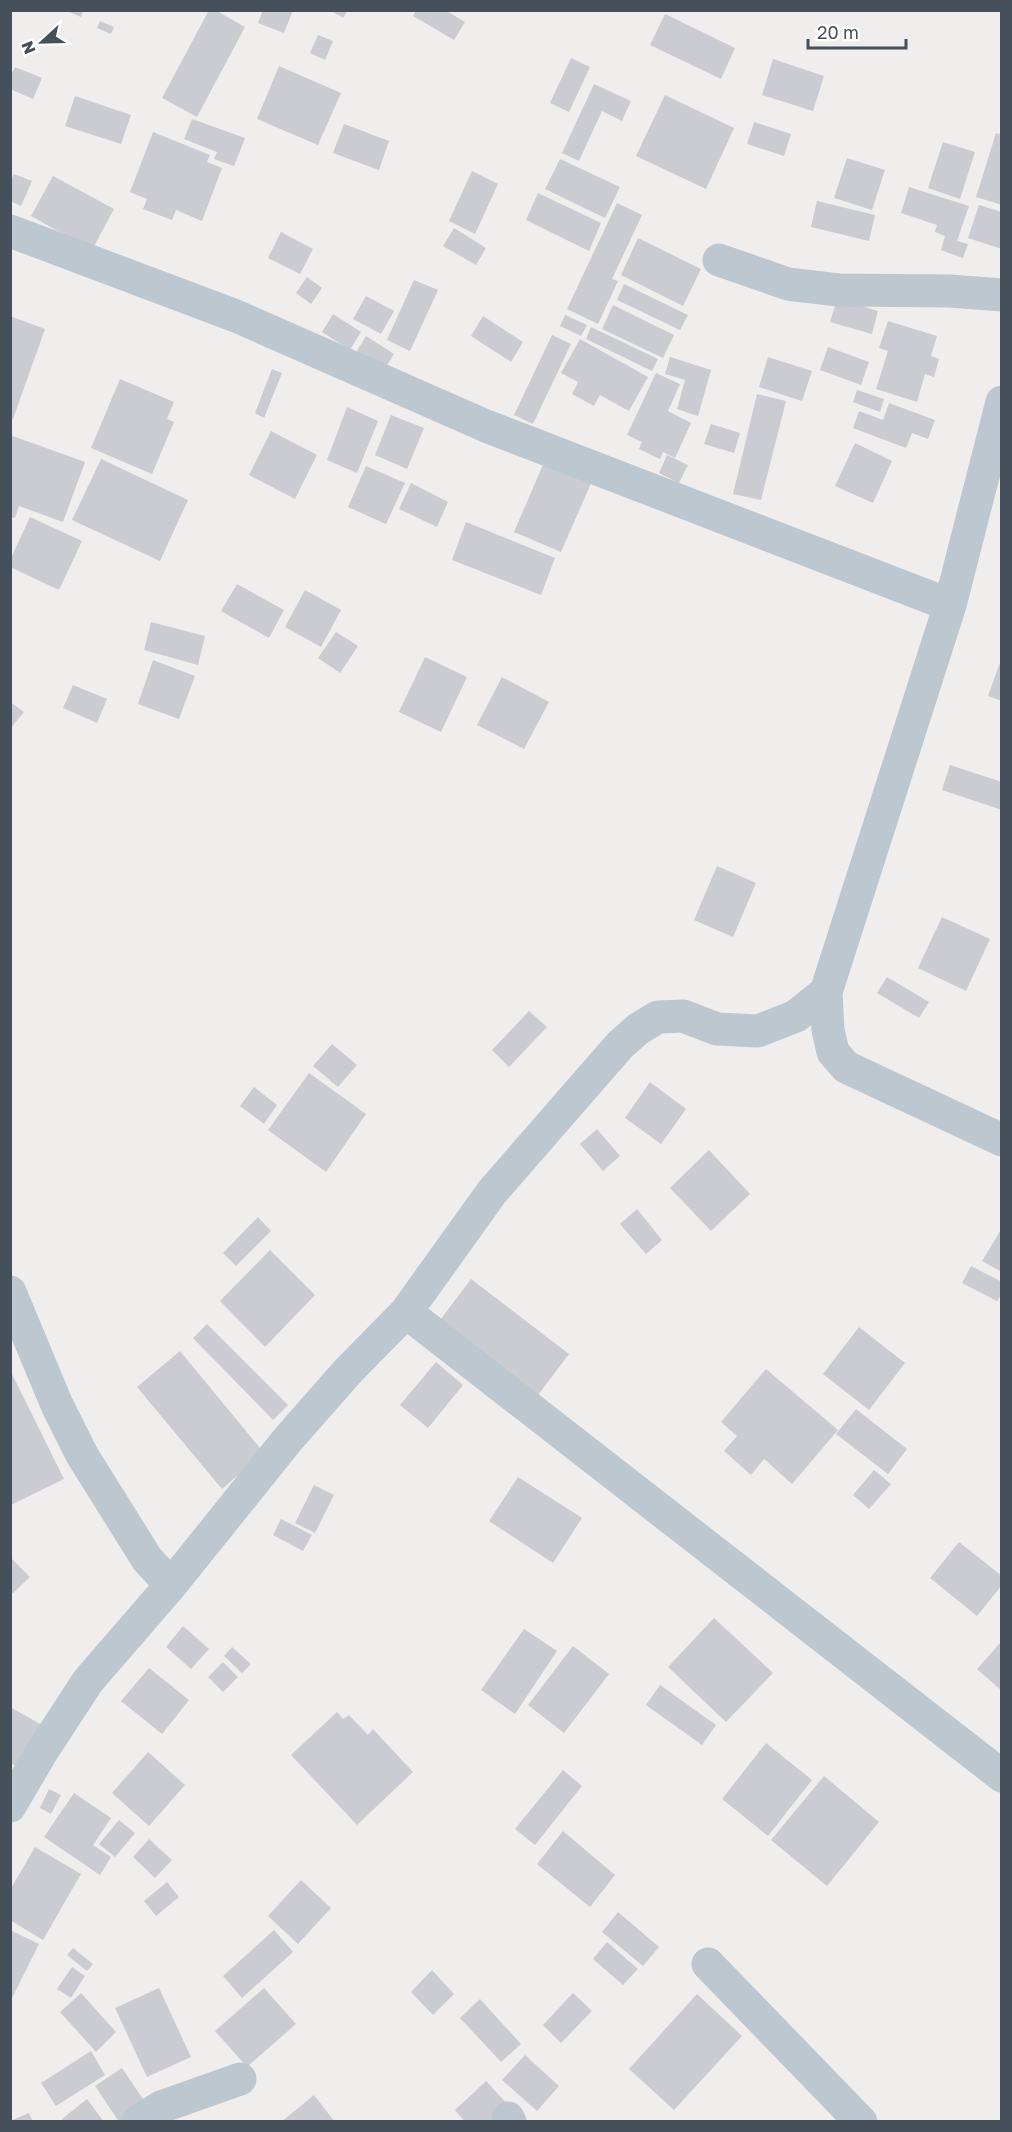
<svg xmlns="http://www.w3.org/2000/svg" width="1012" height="2132" font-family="'Golos Text',sans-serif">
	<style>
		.building { fill: #caccd2 }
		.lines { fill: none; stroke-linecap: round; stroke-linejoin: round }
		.minor { stroke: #bdc7cf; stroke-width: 33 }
	</style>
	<rect width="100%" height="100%" fill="#f0eded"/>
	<!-- building -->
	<path class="building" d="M65 10H83L81 17Z
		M209 10H215L245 27 197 117 162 98Z
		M263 10H293L284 33 258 23Z
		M330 10H348L343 18Z
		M416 10H445L465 22 454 40 413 16Z
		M665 14 735 48 721 79 650 45Z
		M100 21 114 27 111 34 97 28Z
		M318 35 333 41 325 60 310 53Z
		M571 58 590 67 569 112 550 103Z
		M773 59 824 76 813 111 762 95Z
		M279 66 341 93 318 145 257 119Z
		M15 67 42 78 33 99 10 89V77Z
		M594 84 631 101 622 121 602 111 579 161 562 153Z
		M665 95 734 128 706 189 636 156Z
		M75 96 131 115 121 144 65 126Z
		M192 119 245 138 234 166 214 159 217 152 184 139Z
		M754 122 791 134 784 156 747 144Z
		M344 124 389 141 379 170 333 153Z
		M153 132 210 155 207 162 222 168 202 221 176 210 172 220 143 209 147 199 130 192Z
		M996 133 1002 135V205L976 197Z
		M943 142 975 152 960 199 928 188Z
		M847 158 885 170 872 210 834 198Z
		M560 159 620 187 605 218 545 189Z
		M472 171 498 184 475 234 449 221Z
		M14 174 32 181 21 206 10 201V182Z
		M53 176 114 209 92 250 31 216Z
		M909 187 969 206 957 241 968 244 963 258 941 250 945 236 935 232 937 225 901 213Z
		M538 193 601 223 589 251 526 220Z
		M817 201 875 215 869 241 811 227Z
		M617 203 642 215 612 279 618 281 598 324 567 309Z
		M979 205 1002 212V249L968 238Z
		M454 228 486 248 476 265 443 246Z
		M281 232 313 249 300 274 268 258Z
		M638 238 701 269 683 306 621 275Z
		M307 277 322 288 311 304 296 293Z
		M414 280 438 290 410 351 387 340Z
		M624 284 688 315 680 330 617 300Z
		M366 296 394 311 381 334 353 319Z
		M837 299 878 311 872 334 830 322Z
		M613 305 674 335 663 358 602 329Z
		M333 314 361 332 350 350 322 332Z
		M565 315 587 325 581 336 560 326Z
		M10 316 45 329 13 419 10 418Z
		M483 316 523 342 511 362 471 336Z
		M888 321 937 336 931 356 939 359 934 377 925 374 917 402 876 389 888 351 879 348Z
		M591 327 658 359 652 371 586 339Z
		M552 335 571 344 533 424 514 415Z
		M366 336 394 354 383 372 355 354Z
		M580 339 648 377 629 411 600 395 594 406 572 394 578 382 561 373Z
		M828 347 869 362 861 385 820 370Z
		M670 357 711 370 698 416 677 409 685 380 665 374Z
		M768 357 812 371 802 401 759 387Z
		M272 369 282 373 264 418 255 413Z
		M656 373 680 384 668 411 691 423 675 458 663 452 660 459 639 449 642 442 627 435Z
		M120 379 174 402 167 419 174 422 152 474 91 448Z
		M857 390 884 399 880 412 853 402Z
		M757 394 786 401 761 500 733 494Z
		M889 403 935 420 928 439 912 433 906 448 853 428 859 411 883 420Z
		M347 407 378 421 357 473 327 460Z
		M391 415 424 428 407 469 375 455Z
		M711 424 740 433 734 453 704 444Z
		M271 431 317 455 295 499 249 475Z
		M10 435 85 462 63 522 19 506 15 518 10 517Z
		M855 443 892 461 873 503 835 486Z
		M667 455 688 465 679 483 659 473Z
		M101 459 188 500 160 561 72 520Z
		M545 460 592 481 561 552 514 532Z
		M366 466 405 483 386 524 348 507Z
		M411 483 448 502 437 527 399 509Z
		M30 517 82 541 59 590 10 567V560Z
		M466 522 555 558 541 595 452 560Z
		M237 584 284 610 269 638 221 611Z
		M305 590 341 610 321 647 285 627Z
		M151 622 205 636 198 665 144 650Z
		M336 632 358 646 340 673 318 658Z
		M425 657 467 677 441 732 399 712Z
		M1002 657V701L988 696Z
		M153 660 195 676 179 719 138 704Z
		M502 677 549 702 524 749 477 725Z
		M73 685 107 699 97 723 63 708Z
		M10 702 24 712 10 729Z
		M950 765 1002 782V810L942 790Z
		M717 866 756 883 733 937 694 920Z
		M942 917 990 939 966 991 918 968Z
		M887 977 929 1002 919 1018 877 993Z
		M529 1011 547 1027 509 1067 492 1050Z
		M332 1044 357 1065 338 1087 313 1066Z
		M309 1073 366 1114 326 1172 268 1130Z
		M650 1082 686 1109 661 1144 625 1118Z
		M254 1087 277 1105 264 1124 240 1106Z
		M597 1129 620 1156 603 1171 580 1144Z
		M709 1150 750 1194 711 1231 670 1188Z
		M637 1209 662 1240 646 1254 620 1224Z
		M258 1217 271 1231 236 1266 223 1253Z
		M1002 1228V1272L982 1261Z
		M270 1250 315 1295 265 1347 220 1301Z
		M971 1266 1002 1282V1294L997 1301 962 1283Z
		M471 1279 569 1354 535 1399 437 1324Z
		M207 1324 288 1405 273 1420 193 1338Z
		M859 1327 905 1363 869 1410 823 1374Z
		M180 1351 264 1453 222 1489 137 1387Z
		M436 1362 463 1385 428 1428 400 1405Z
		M766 1369 838 1430 792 1484 764 1459 751 1475 724 1451 737 1436 721 1422Z
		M12 1374 64 1479 11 1505 10 1375Z
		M856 1409 907 1449 888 1474 836 1434Z
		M874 1470 891 1484 869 1509 853 1495Z
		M518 1477 582 1518 553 1563 489 1521Z
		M314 1485 334 1495 315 1533 295 1523Z
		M281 1519 312 1535 303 1551 273 1535Z
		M959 1542 1002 1576V1585L977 1616 930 1578Z
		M10 1557 30 1577 10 1596Z
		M714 1618 773 1673 726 1722 668 1667Z
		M183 1626 209 1649 191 1669 166 1647Z
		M524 1629 557 1651 515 1714 481 1690Z
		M1002 1641V1691L977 1669Z
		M573 1646 609 1674 564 1733 528 1705Z
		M232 1647 251 1664 242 1673 224 1656Z
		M223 1662 238 1677 223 1692 208 1677Z
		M149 1668 189 1700 162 1734 121 1701Z
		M660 1685 716 1725 702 1745 646 1705Z
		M10 1707 42 1725 18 1767 10 1763Z
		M337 1712 343 1719 349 1715 368 1735 373 1729 413 1772 357 1825 291 1755Z
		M766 1743 812 1780 768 1836 722 1799Z
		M148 1752 185 1785 149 1826 112 1793Z
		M563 1770 582 1786 535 1845 515 1829Z
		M824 1776 879 1822 827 1886 771 1840Z
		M49 1789 61 1795 51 1814 40 1808Z
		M74 1793 111 1818 93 1845 111 1857 100 1875 44 1837Z
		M119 1820 135 1833 115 1857 99 1844Z
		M563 1831 615 1875 590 1907 537 1864Z
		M149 1839 172 1860 155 1878 133 1857Z
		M35 1847 81 1874 43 1940 10 1920V1890Z
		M301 1880 331 1908 298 1944 268 1916Z
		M167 1882 179 1897 156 1916 144 1901Z
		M618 1912 659 1947 643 1966 602 1932Z
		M10 1930 39 1944 10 2002Z
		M274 1930 293 1952 242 1998 223 1976Z
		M607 1942 638 1969 623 1985 593 1959Z
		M73 1948 93 1964 87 1971 67 1955Z
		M72 1967 85 1976 71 1998 57 1989Z
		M432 1970 454 1994 433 2015 411 1992Z
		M159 1988 191 2057 147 2077 115 2008Z
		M264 1988 296 2024 247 2067 215 2031Z
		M81 1993 116 2032 96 2052 60 2012Z
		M573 1993 592 2011 561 2043 543 2025Z
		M697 1994 742 2036 674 2110 629 2069Z
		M480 1999 521 2044 501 2062 460 2018Z
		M91 2051 105 2075 56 2106 41 2083Z
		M525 2055 559 2086 537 2111 502 2080Z
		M122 2068 147 2105 119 2122 95 2086Z
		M486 2081 509 2106 492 2122H465L455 2110Z
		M314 2095 335 2122H281Z
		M87 2099 104 2122H64L62 2119Z
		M29 2113 33 2122H10V2121Z"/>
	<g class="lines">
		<!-- minor -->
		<path class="minor" d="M10 231 236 316 486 426 950 605
			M719 260 788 284 838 290 950 291 1002 295
			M1002 402 950 605 826 992 828 1030 833 1052 846 1067 1002 1140
			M10 1292 57 1405 82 1455 147 1559 171 1585
			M406 1312 1002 1776
			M10 1806 41 1753 88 1681 171 1585 289 1438 349 1370 406 1312 492 1192 620 1045 638 1029 658 1017 683 1016 717 1029 758 1031 796 1016 826 992
			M708 1964 861 2122
			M508 2118 510 2122
			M137 2122 161 2107 240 2079"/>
	</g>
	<!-- border -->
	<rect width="1012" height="2132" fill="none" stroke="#45505a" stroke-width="24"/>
	<!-- north arrow -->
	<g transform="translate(42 42) rotate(248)" stroke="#ffffff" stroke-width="4.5" paint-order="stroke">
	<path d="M0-4.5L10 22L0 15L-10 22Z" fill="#45505a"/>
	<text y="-9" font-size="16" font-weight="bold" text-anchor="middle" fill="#45505a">N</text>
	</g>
	<!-- scale -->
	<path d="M808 39v9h98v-9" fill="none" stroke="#45505a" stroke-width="3"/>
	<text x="817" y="39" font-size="18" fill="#45505a" stroke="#ffffff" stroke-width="4.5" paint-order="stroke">20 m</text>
</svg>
